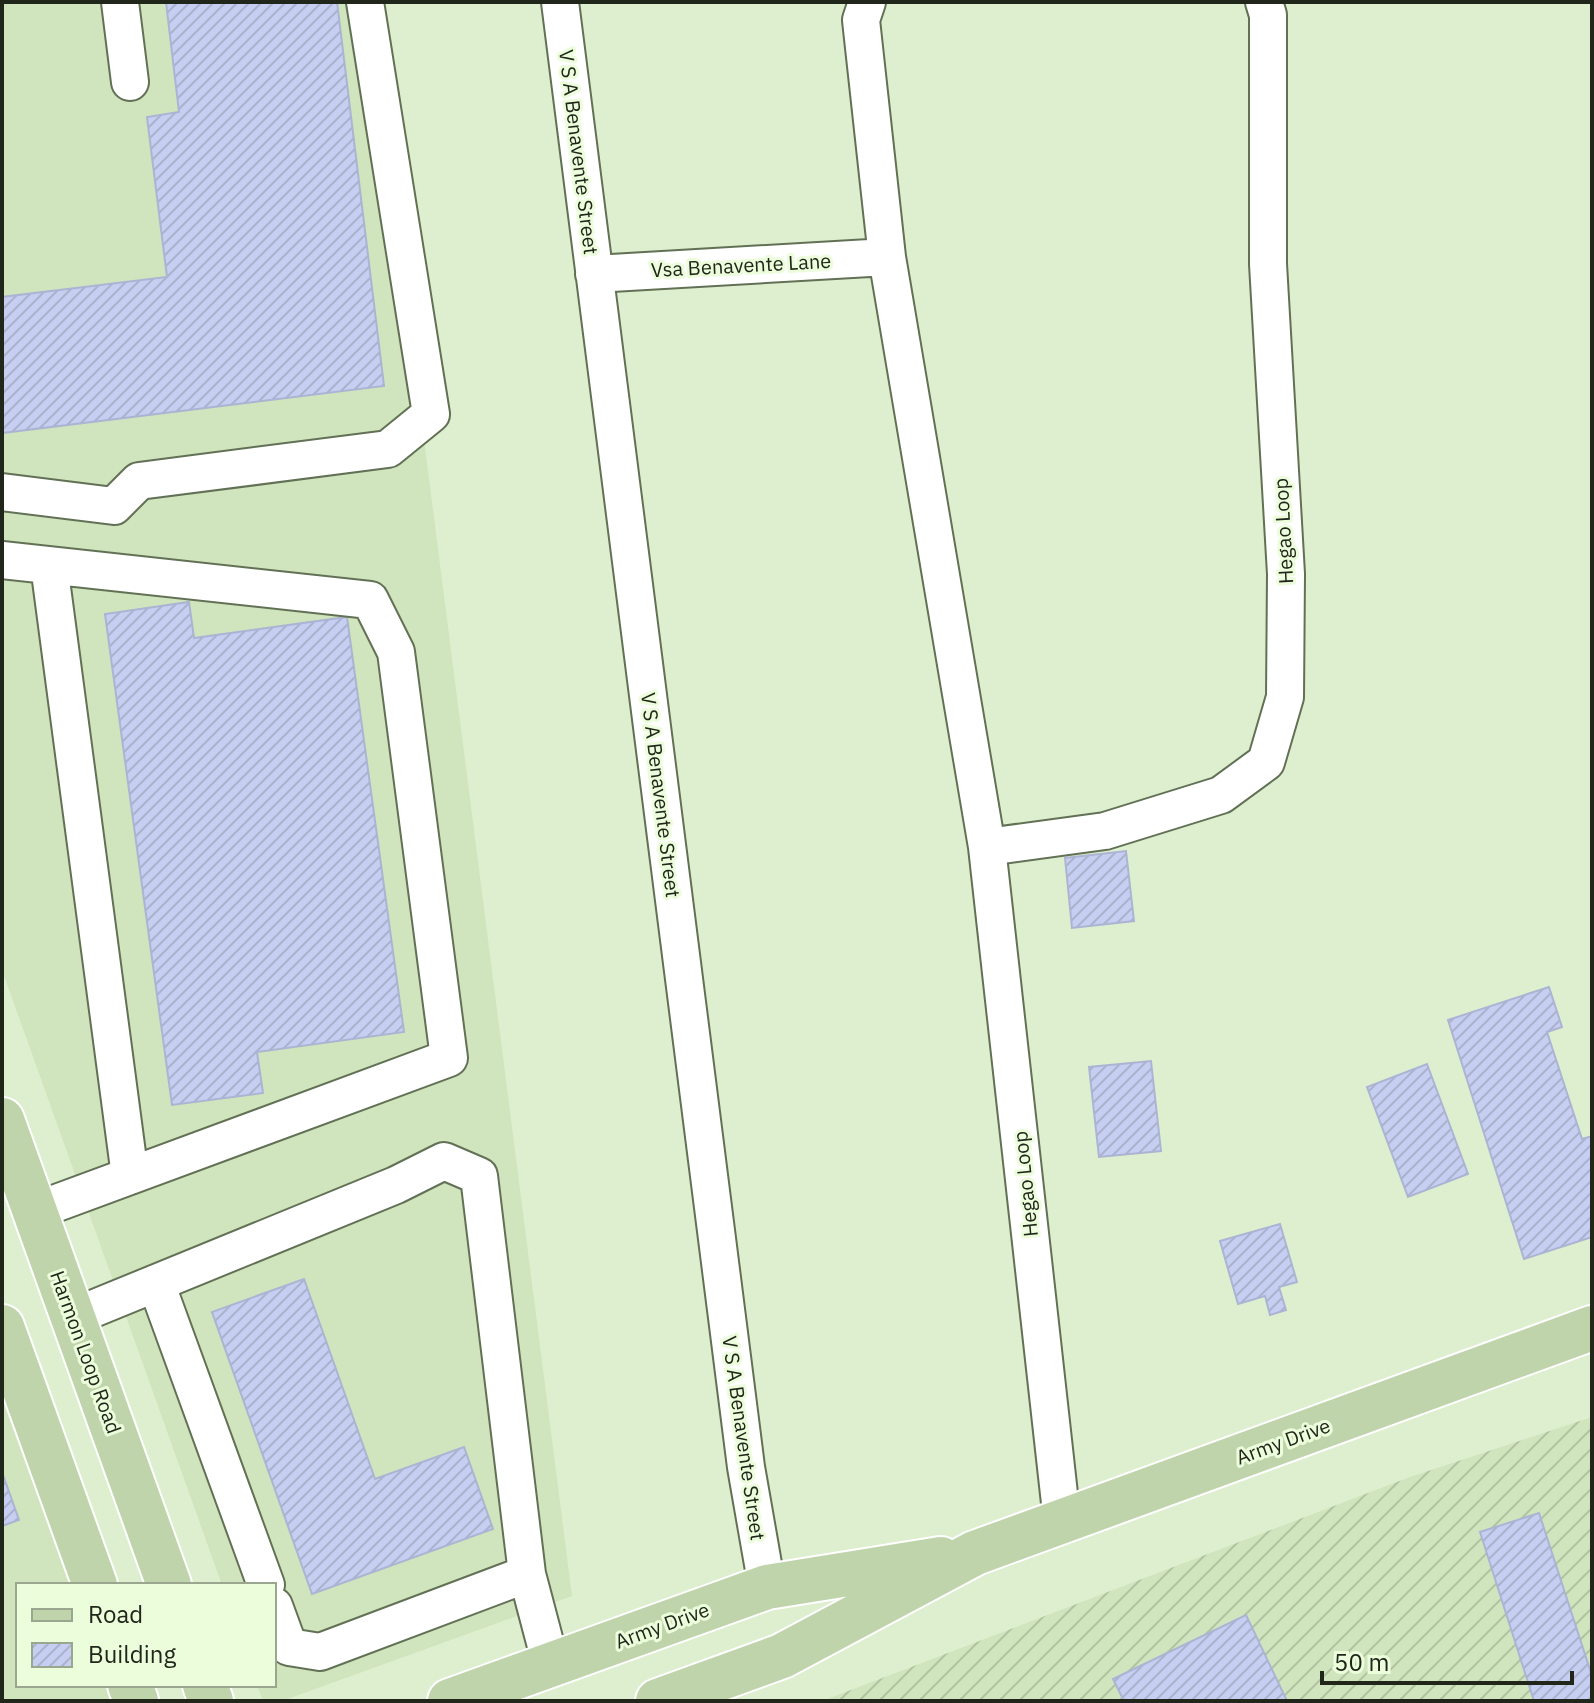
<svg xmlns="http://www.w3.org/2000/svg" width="1594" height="1703" font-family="'IBM Plex Sans',sans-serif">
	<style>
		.built { fill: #d0e4bd }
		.industrial { fill: url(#industrial-furrows) }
		.building { fill: url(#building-hatch); stroke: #acb4d4; stroke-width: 2 }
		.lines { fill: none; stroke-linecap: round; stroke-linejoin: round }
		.minor-casing { stroke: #627155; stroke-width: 40 }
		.major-casing { stroke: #fff; stroke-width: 48 }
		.minor { stroke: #fff; stroke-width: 36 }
		.major { stroke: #c0d4ac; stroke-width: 44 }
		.labels { text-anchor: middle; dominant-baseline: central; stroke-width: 6; stroke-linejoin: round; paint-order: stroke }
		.street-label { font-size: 20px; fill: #20261a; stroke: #ecfddc }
	</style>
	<defs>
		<pattern id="industrial-furrows" width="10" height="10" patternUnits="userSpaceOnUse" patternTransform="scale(2)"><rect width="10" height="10" fill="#d0e4bd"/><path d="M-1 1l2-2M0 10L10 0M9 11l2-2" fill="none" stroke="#b2c3a2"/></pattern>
		<pattern id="building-hatch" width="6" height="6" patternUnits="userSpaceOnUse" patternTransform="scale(2)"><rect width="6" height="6" fill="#c6cff1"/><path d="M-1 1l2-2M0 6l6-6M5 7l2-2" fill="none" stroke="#aab2ce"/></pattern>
	</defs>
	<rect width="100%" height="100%" fill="#deefcf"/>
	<!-- built -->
	<path class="built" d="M2 2H368L572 1596 282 1701H263L257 1685H274V1585H222L2 970Z
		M2 1342 93 1585H18V1685H130L129 1701H2Z"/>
	<!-- industrial -->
	<path class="industrial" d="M1592 1417V1701H822L1410 1477Z"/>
	<!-- building -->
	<path class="building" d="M166 2H337L384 386 2 433V297L167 277 147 117 179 112Z
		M189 602 194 638 347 617 404 1032 257 1052 263 1093 172 1105 105 614Z
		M1126 851 1134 921 1072 928 1065 858Z
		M1549 987 1562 1027 1547 1032 1582 1139 1592 1136V1237L1524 1259 1448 1020Z
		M1151 1061 1161 1151 1099 1157 1089 1067Z
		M1427 1064 1468 1174 1408 1197 1367 1087Z
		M1280 1224 1297 1282 1279 1287 1286 1310 1270 1315 1265 1296 1238 1304 1220 1241Z
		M304 1279 375 1479 464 1447 493 1529 312 1594 212 1312Z
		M2 1472 19 1520 2 1526Z
		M1539 1513 1592 1676V1701H1534L1480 1532Z
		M1246 1615 1287 1701H1124L1113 1679Z"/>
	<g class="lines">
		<defs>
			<path id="minor" d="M120 2 130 82
				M560 2 746 1467 767 1587
				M867 2 861 20 887 257 987 847 1062 1521
				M594 274 887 257
				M2 492 114 506 139 481 388 449 431 414 365 2
				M2 560 370 600 396 652 449 1058 35 1211
				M49 565 130 1176
				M987 847 1105 831 1221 795 1266 762 1285 697 1286 574 1268 264V15L1264 2
				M156 1283 266 1585
				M73 1317 396 1185 444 1161 479 1176 527 1574 551 1665
				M274 1606 289 1647 320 1652 527 1574"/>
			<path id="major" d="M2 1120 169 1585
				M2 1327 95 1585
				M130 1685 136 1701
				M205 1685 211 1701
				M450 1701 767 1587 941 1559
				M658 1701 782 1656 975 1553 1592 1328"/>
		</defs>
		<!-- minor casing -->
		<use href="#minor" class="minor-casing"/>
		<!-- major casing -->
		<use href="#major" class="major-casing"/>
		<!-- minor -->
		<use href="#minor" class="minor"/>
		<!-- major -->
		<use href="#major" class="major"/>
	</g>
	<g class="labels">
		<!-- street labels -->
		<g class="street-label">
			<text transform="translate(579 152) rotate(83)">V S A Benavente Street</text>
			<text transform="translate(741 265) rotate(-3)">Vsa Benavente Lane</text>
			<text transform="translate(1283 531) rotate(-93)">Hegao Loop</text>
			<text transform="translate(661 795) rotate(83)">V S A Benavente Street</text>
			<text transform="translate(1025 1184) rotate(-96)">Hegao Loop</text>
			<text transform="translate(86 1352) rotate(70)">Harmon Loop Road</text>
			<text transform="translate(744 1438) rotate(82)">V S A Benavente Street</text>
			<text transform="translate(1283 1441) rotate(-20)">Army Drive</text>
			<text transform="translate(662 1625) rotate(-20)">Army Drive</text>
		</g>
	</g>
	<!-- border -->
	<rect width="1594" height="1703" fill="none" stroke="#20261a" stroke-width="8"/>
	<!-- legend -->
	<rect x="16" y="1583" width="260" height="104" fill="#ecfddc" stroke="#9aa78e" stroke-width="2"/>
	<rect x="32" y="1609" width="40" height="12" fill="#c0d4ac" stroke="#9aa78e" stroke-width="2"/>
	<text x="88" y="1623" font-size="24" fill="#20261a">Road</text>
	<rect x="32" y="1643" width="40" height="24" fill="url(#building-hatch)" stroke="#9aa78e" stroke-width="2"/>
	<text x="88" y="1663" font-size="24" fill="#20261a">Building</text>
	<!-- scale -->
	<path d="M1322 1671v12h250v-12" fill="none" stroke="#20261a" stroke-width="4"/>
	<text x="1334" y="1671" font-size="24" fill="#20261a" stroke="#ecfddc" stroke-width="6" paint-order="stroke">50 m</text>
</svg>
